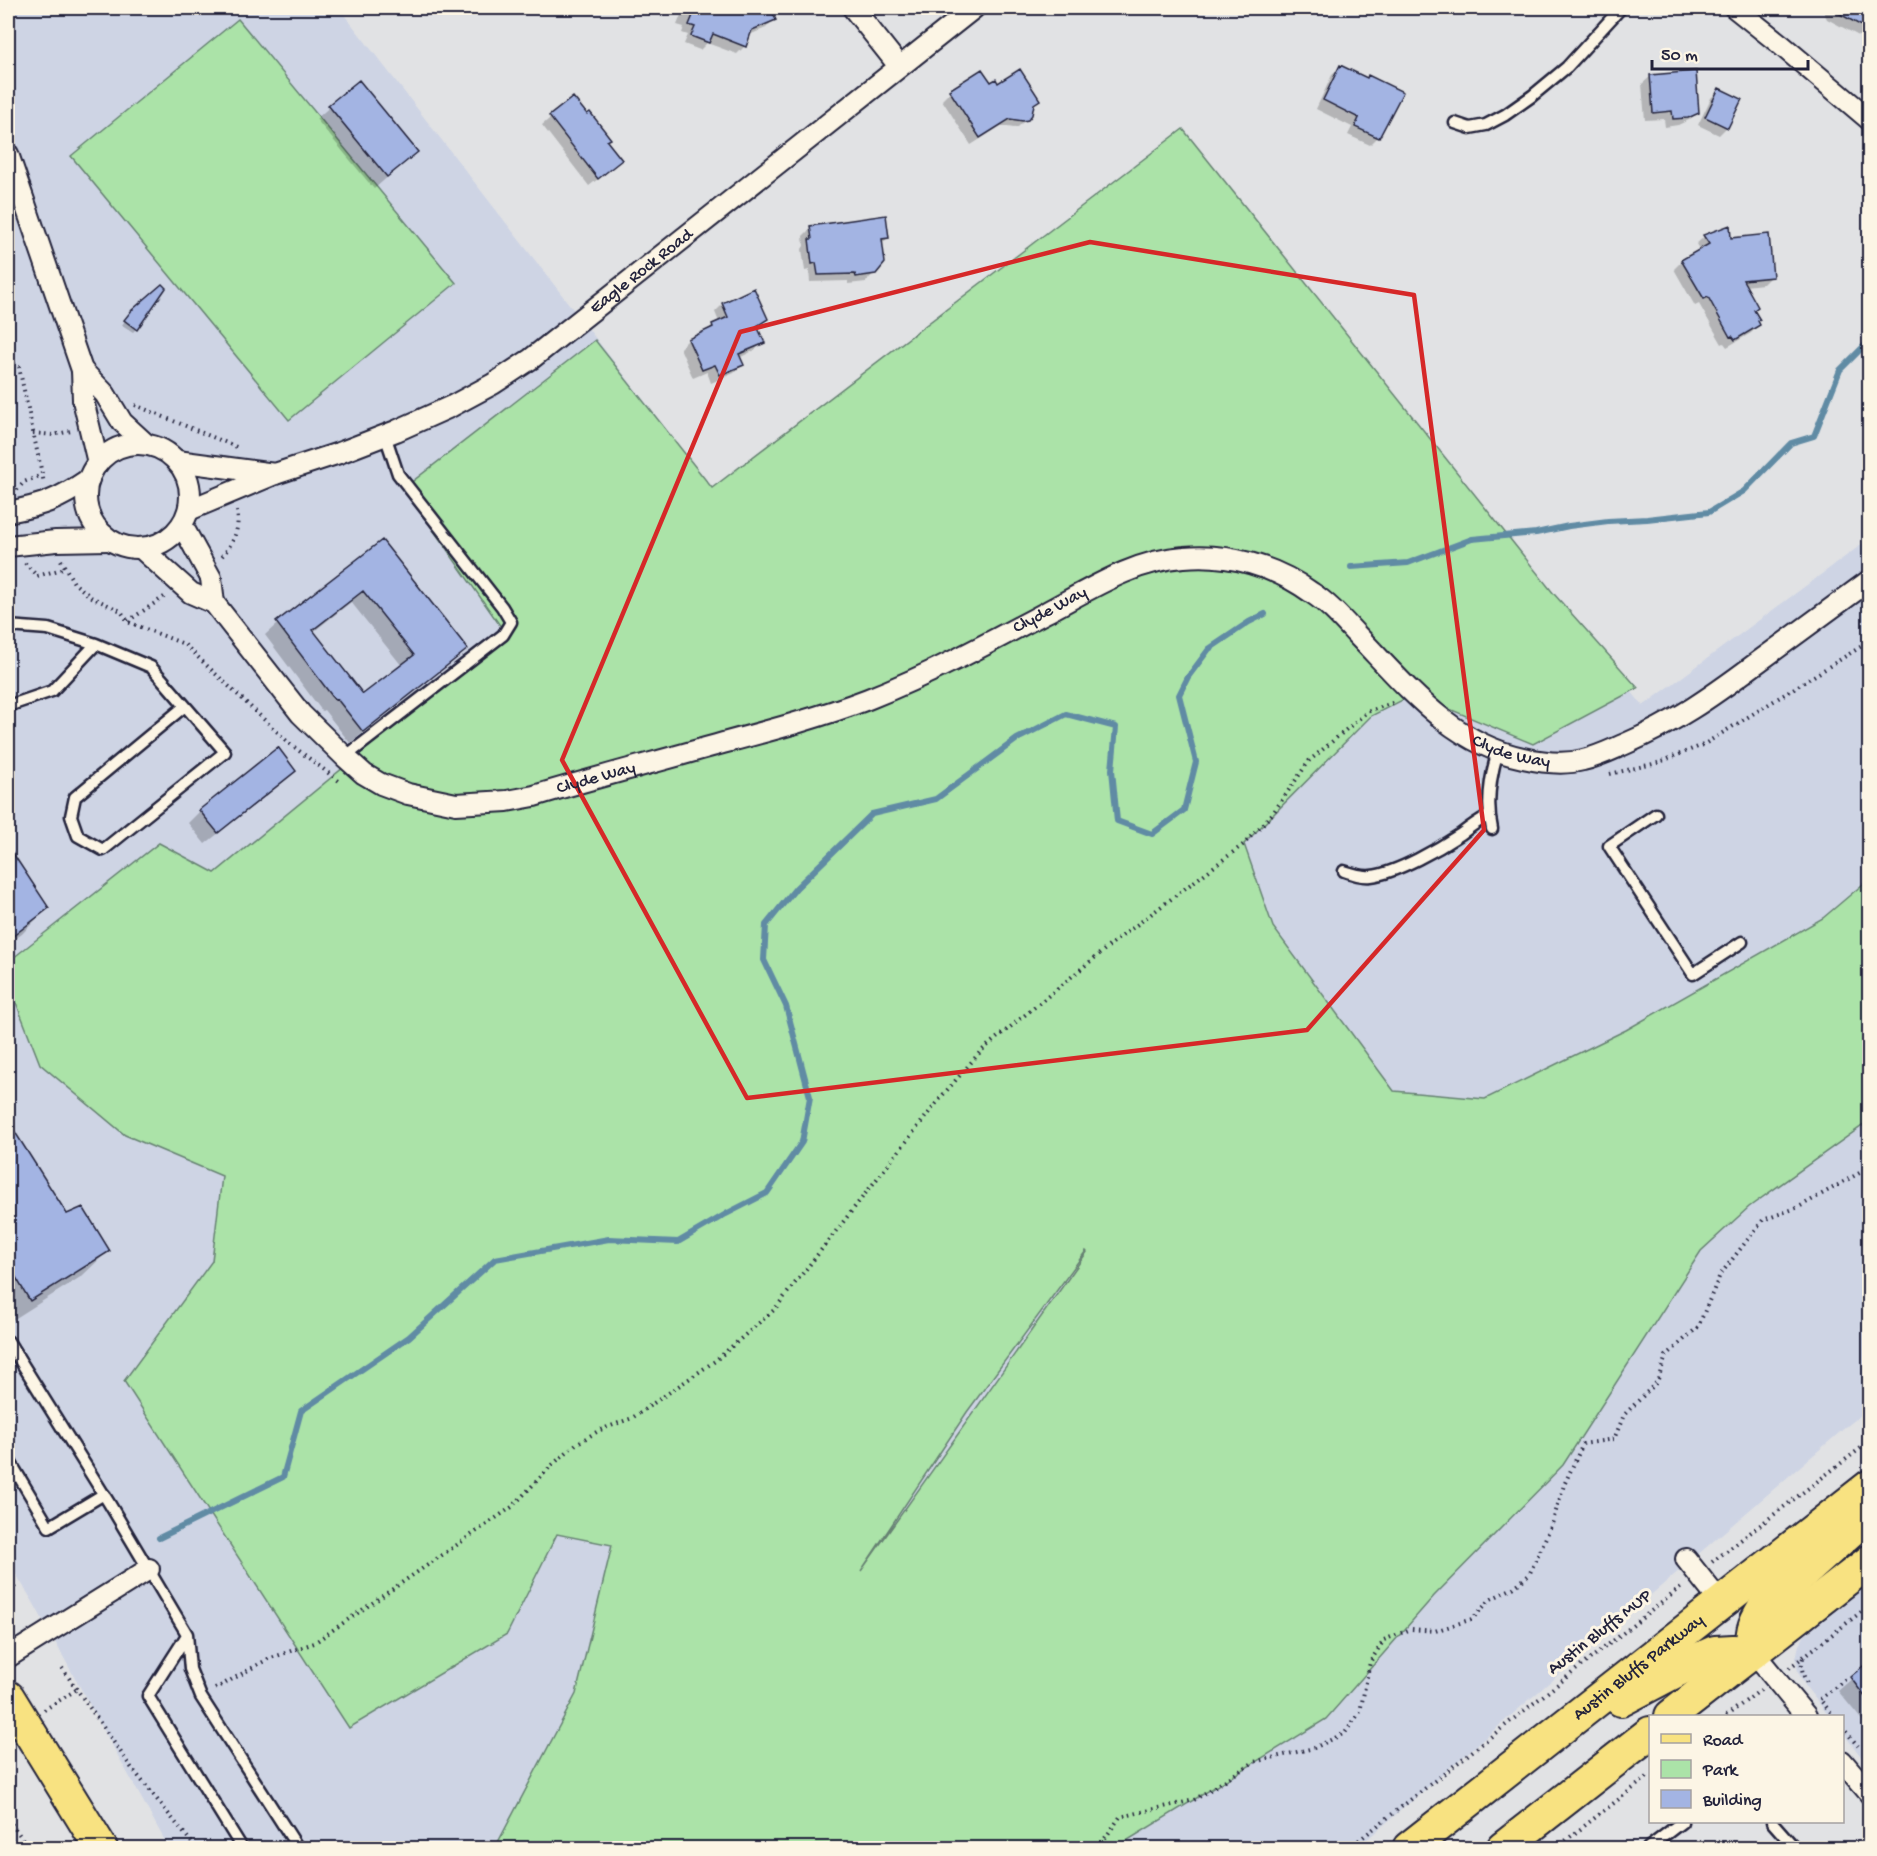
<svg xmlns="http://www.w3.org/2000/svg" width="1877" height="1856" font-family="'Gochi Hand',sans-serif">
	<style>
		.built { fill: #ced4e4 }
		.green { fill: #abe3a8; stroke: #668272; stroke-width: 1.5; fill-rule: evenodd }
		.shadow { fill: #0003; fill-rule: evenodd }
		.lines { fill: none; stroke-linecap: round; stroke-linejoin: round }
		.stream { stroke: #608ba4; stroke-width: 6 }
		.building { fill: #a3b4e3; stroke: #22223b; stroke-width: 1.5; fill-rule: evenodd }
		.service-casing { stroke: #22223b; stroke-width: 15 }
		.minor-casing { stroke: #22223b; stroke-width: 24 }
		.primary-casing { stroke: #22223b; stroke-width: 36 }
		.path { stroke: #22223b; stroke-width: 4; stroke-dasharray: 1.5 4.5; stroke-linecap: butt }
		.service { stroke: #fcf5e5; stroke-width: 10 }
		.minor { stroke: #fcf5e5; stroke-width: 20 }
		.primary { stroke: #f8e281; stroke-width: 32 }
		.marked { fill: none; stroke: #d62828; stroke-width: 4.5; stroke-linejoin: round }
		.labels { text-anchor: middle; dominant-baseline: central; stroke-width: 6; stroke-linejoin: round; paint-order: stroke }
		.street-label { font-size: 18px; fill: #22223b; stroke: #fcf5e5 }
	</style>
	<rect width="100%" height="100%" fill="#e1e2e4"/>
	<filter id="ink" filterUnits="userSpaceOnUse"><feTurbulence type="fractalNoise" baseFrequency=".0167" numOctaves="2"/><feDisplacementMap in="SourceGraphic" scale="12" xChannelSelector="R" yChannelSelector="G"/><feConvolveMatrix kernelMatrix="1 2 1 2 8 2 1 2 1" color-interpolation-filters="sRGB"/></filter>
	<g filter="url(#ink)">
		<!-- built -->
		<path class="built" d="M8 8H339L712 488 1183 129 1643 706 1869 539V1409L1847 1426 1357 1848H169L33 1602 8 1561Z
			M1869 1585V1767L1843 1733 1842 1716H1829L1806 1687 1798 1672 1796 1658 1799 1645 1805 1635Z"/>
		<!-- green -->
		<path class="green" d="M238 19 456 283 289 420 71 156Z
			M1183 129 1554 594 1638 688 1533 744 1414 694 1371 716 1244 844 1273 927 1394 1091 1485 1099 1626 1030 1823 918 1869 879V1121L1749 1207 1701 1251 1563 1465 1434 1596 1326 1719 1115 1848H495L576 1694 612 1545 557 1534 507 1634 349 1728 124 1381 212 1261 222 1176 125 1135 40 1064 8 982V962L159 843 215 873 506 634 404 488 595 340 712 488ZM1086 1251 1087 1252 861 1571 967 1412Z"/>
		<!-- shadow -->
		<path class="shadow" d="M684 8H769L774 19 766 28 749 35 745 46 737 54 707 43 700 50 684 44 688 35 682 33 684 27 677 25Z
			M1822 8H1870V42L1827 19Z
			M1341 67 1378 137 1370 145 1348 135 1352 127 1316 109 1332 75Z
			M1651 76 1698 112 1689 120 1678 125 1665 127 1664 119 1645 120 1642 84Z
			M358 82 416 152 374 189 316 119Z
			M991 84 1032 106 1030 115 1018 127 1014 128 1001 126 971 145 942 100 950 92Z
			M1719 90 1727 127 1719 135 1698 125 1711 98Z
			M573 99 606 142 612 168 589 186 542 125Z
			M1729 227 1730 239 1771 276 1763 284 1745 286 1759 325 1751 333 1727 347 1724 343 1722 344 1699 304 1695 306 1674 269 1682 261 1700 251 1696 244 1704 237Z
			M811 228 888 238 881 244 874 273 866 282 848 284V281L810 282 809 270 805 271 802 249 804 246 803 236Z
			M723 304 766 319 757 328 763 342 755 350 739 358 742 365 734 373 711 383 707 372 693 378 680 348 688 340 706 332 713 325 719 322 715 312Z
			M128 316 136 329 133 332 122 325Z
			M381 542 466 649 454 661 350 743 324 710 322 711 265 635 277 624ZM351 602 402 666 363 696 313 632Z
			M294 771 282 783 205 844 188 823 200 811Z
			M8 849 47 908 22 934 8 944Z
			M8 1124 67 1216 108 1251 82 1276 8 1323Z
			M1870 1663V1730L1838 1691Z"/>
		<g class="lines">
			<!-- stream -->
			<path class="stream" d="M1351 567 1408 563 1472 539 1536 533 1569 526 1608 521 1647 519 1709 512 1744 491 1791 443 1814 436 1840 370 1870 340
				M159 1538 283 1477 301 1411 409 1337 495 1259 609 1239 678 1242 726 1214 767 1193 802 1142 810 1097 786 1006 764 960 766 925 796 888 872 814 936 799 1017 739 1066 714 1116 727 1112 770 1117 821 1152 834 1184 810 1196 762 1179 695 1188 677 1209 649 1249 622 1265 614"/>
		</g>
		<!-- building -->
		<path class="building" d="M696 8H770L776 20 752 30 746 47 713 34 709 43 691 36 695 27 689 25Z
			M1829 8H1869V30Z
			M1340 65 1367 78 1368 75 1403 92 1379 138 1355 127 1359 118 1323 100Z
			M982 69 991 82 996 79 998 83 1020 69 1040 100 1034 104 1032 115 1028 120 1023 121 1010 119 980 138 949 90Z
			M1696 71 1699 113 1688 118 1673 119 1672 111 1653 113 1650 75Z
			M359 80 418 152 387 177 328 105Z
			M1719 88 1742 99 1728 128 1705 117Z
			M573 97 587 114 590 112 611 139 607 141 622 160 598 179 549 116Z
			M886 215 889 238 882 239 885 263 876 274 856 277 855 274 818 275 816 263 812 264 809 239H812L810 226Z
			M1730 225 1731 238 1769 234 1773 277 1743 280 1758 307 1754 310 1760 320 1758 321 1760 325 1735 340 1732 336 1730 337 1708 297 1704 299 1681 260 1709 244 1703 235Z
			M162 284 166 288 137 330 124 320 132 310Z
			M754 288 768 319 757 326 765 343 739 354 744 365 720 375 715 365 702 370 688 339 713 327 712 324 728 317 722 303Z
			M382 540 468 649 363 732 337 699 335 700 276 622ZM363 591 414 655 363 694 313 630Z
			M278 747 296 771 218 833 199 810Z
			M8 846 49 908 8 940Z
			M8 1121 67 1214 83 1207 110 1251 30 1301 8 1264Z
			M1869 1661V1702L1850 1677Z"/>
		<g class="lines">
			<defs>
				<path id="service" d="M1455 123 1470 128 1486 125 1505 115 1532 96 1567 67 1621 8
					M8 626 48 629 96 644 52 691 8 706
					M96 644 151 667 161 678 225 752 103 850 78 836 71 816 75 797 185 706
					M345 757 503 635 511 622 502 607 398 474 385 435
					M1656 814 1609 846 1693 974 1742 942
					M1492 829C1486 803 1490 777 1498 751
					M1344 871C1353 874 1362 877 1371 876 1397 873 1440 848 1461 834 1470 827 1478 821 1488 816
					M8 1341 109 1503 187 1634 190 1669 201 1697 298 1848
					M8 1458 49 1527 104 1494
					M187 1635 148 1696 242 1848
					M1772 1822 1795 1848
					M1648 1848 1682 1822"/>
				<g id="minor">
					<path d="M853 8 899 66"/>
					<path d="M1735 8 1780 44 1870 120"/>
					<path d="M8 154 82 370 83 400 98 463"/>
					<path d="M82 370 105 394 122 422 146 444"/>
					<circle cx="138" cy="496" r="52"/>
					<path d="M177 461 275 474"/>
					<path id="s1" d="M189 510 275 474 339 453 396 431 452 406 493 384 531 359 974 8"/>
					<path d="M8 512C44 505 58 500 89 479"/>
					<path d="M182 525 211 578 214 603"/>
					<path d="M8 546 56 541 109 540"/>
					<path id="s2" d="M141 548 191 593 214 603 301 714 345 757 364 774 381 784 408 794 456 804 507 801 534 796C597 777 660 761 723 743 772 730 821 717 868 699 929 675 987 644 1045 613 1087 591 1134 560 1184 557 1229 553 1275 566 1312 593 1329 604 1342 619 1356 634 1405 684 1450 743 1523 758 1541 762 1564 765 1583 760 1597 757 1611 750 1625 744 1674 723 1711 697 1754 665 1792 637 1831 609 1870 580"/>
					<path d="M1686 1559 1721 1603"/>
					<path d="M1753 1652 1806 1716"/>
					<path d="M8 1657 149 1569"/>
					<path d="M1842 1761 1870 1794"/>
				</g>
				<g id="primary">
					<path d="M1753 1652C1751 1633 1753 1625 1763 1609L1870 1513"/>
					<path d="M8 1697 101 1848"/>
					<path d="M1621 1700 1699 1659 1715 1652 1733 1651 1753 1652"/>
					<path d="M1671 1716 1870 1561"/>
					<path id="s3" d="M1409 1848 1870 1486"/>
					<path d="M1503 1848 1650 1733"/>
				</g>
			</defs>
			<!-- service casing -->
			<use href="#service" class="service-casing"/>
			<!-- minor casing -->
			<use href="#minor" class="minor-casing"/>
			<!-- primary casing -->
			<use href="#primary" class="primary-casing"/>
			<!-- path -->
			<path class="path" d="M8 361 19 367 44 483
				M135 405 239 448
				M33 433 53 435 71 431
				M17 490 24 482 42 475
				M222 556C233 544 240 529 237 511
				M61 560 74 583 91 597 121 611 128 622 184 644 290 744 339 781
				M25 563 37 576 66 568
				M128 621 167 595
				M1610 774 1657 763 1703 745 1870 641
				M1712 1562 1870 1441
				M8 1577 16 1590 8 1595
				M1803 1658C1800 1667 1803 1676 1808 1685
				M62 1668 131 1767 196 1848
				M1789 1668 1870 1605
				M215 1689 268 1659 314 1643 512 1507 550 1467 576 1444 600 1430 632 1418 715 1361 774 1310 942 1096 981 1051 1114 942 1244 844 1273 813 1309 761 1367 712 1395 702
				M1820 1699 1846 1679
				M1822 1702 1834 1716
				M44 1710 76 1690
				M1726 1716 1762 1689
				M1842 1727 1858 1746
				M8 1819 29 1848
				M1098 1848 1120 1817 1194 1800 1254 1762 1314 1748 1345 1733 1360 1712 1370 1662 1384 1640 1411 1629 1435 1631 1472 1619 1491 1599 1513 1588 1529 1575 1552 1524 1564 1485 1583 1444 1614 1439 1624 1415 1657 1382 1666 1356 1698 1327 1720 1275 1763 1220 1799 1207 1870 1167
				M1349 1848 1683 1586
				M1556 1848 1650 1775"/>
			<!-- service -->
			<use href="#service" class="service"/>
			<!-- minor -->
			<use href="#minor" class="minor"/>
			<!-- primary -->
			<use href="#primary" class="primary"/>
		</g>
	</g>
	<!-- marked area -->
	<path class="marked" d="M1090 242 1414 295 1484 830 1307 1030 747 1098 562 760 740 332Z"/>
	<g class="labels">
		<!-- street labels -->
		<g class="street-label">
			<text stroke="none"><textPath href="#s1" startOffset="516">Eagle Rock Road</textPath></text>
			<text stroke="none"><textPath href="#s2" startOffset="1047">Clyde Way</textPath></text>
			<text stroke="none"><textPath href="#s2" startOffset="1587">Clyde Way</textPath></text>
			<text stroke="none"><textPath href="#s2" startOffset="561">Clyde Way</textPath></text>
			<text transform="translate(1600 1633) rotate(-38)">Austin Bluffs MUP</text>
			<text stroke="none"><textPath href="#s3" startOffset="292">Austin Bluffs Parkway</textPath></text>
		</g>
	</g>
	<!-- margin -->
	<rect width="1877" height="1856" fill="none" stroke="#fcf5e5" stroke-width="30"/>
	<rect x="15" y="15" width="1847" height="1826" fill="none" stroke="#22223b" stroke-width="2" filter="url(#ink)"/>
	<!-- legend -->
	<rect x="1649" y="1715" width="195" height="108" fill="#fcf5e5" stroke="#a5a1a1" stroke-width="1.5"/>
	<rect x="1661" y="1734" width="30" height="9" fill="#f8e281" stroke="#a5a1a1" stroke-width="1.5"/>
	<text x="1703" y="1745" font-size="18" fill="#22223b">Road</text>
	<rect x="1661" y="1760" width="30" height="18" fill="#abe3a8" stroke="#a5a1a1" stroke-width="1.5"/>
	<text x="1703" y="1775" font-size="18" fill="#22223b">Park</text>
	<rect x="1661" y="1790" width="30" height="18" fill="#a3b4e3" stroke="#a5a1a1" stroke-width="1.5"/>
	<text x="1703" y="1805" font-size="18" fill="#22223b">Building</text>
	<!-- scale -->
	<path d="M1652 60v9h156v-9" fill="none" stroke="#22223b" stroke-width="3"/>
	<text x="1661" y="60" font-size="18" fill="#22223b" stroke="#fcf5e5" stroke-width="4.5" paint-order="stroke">50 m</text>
</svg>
